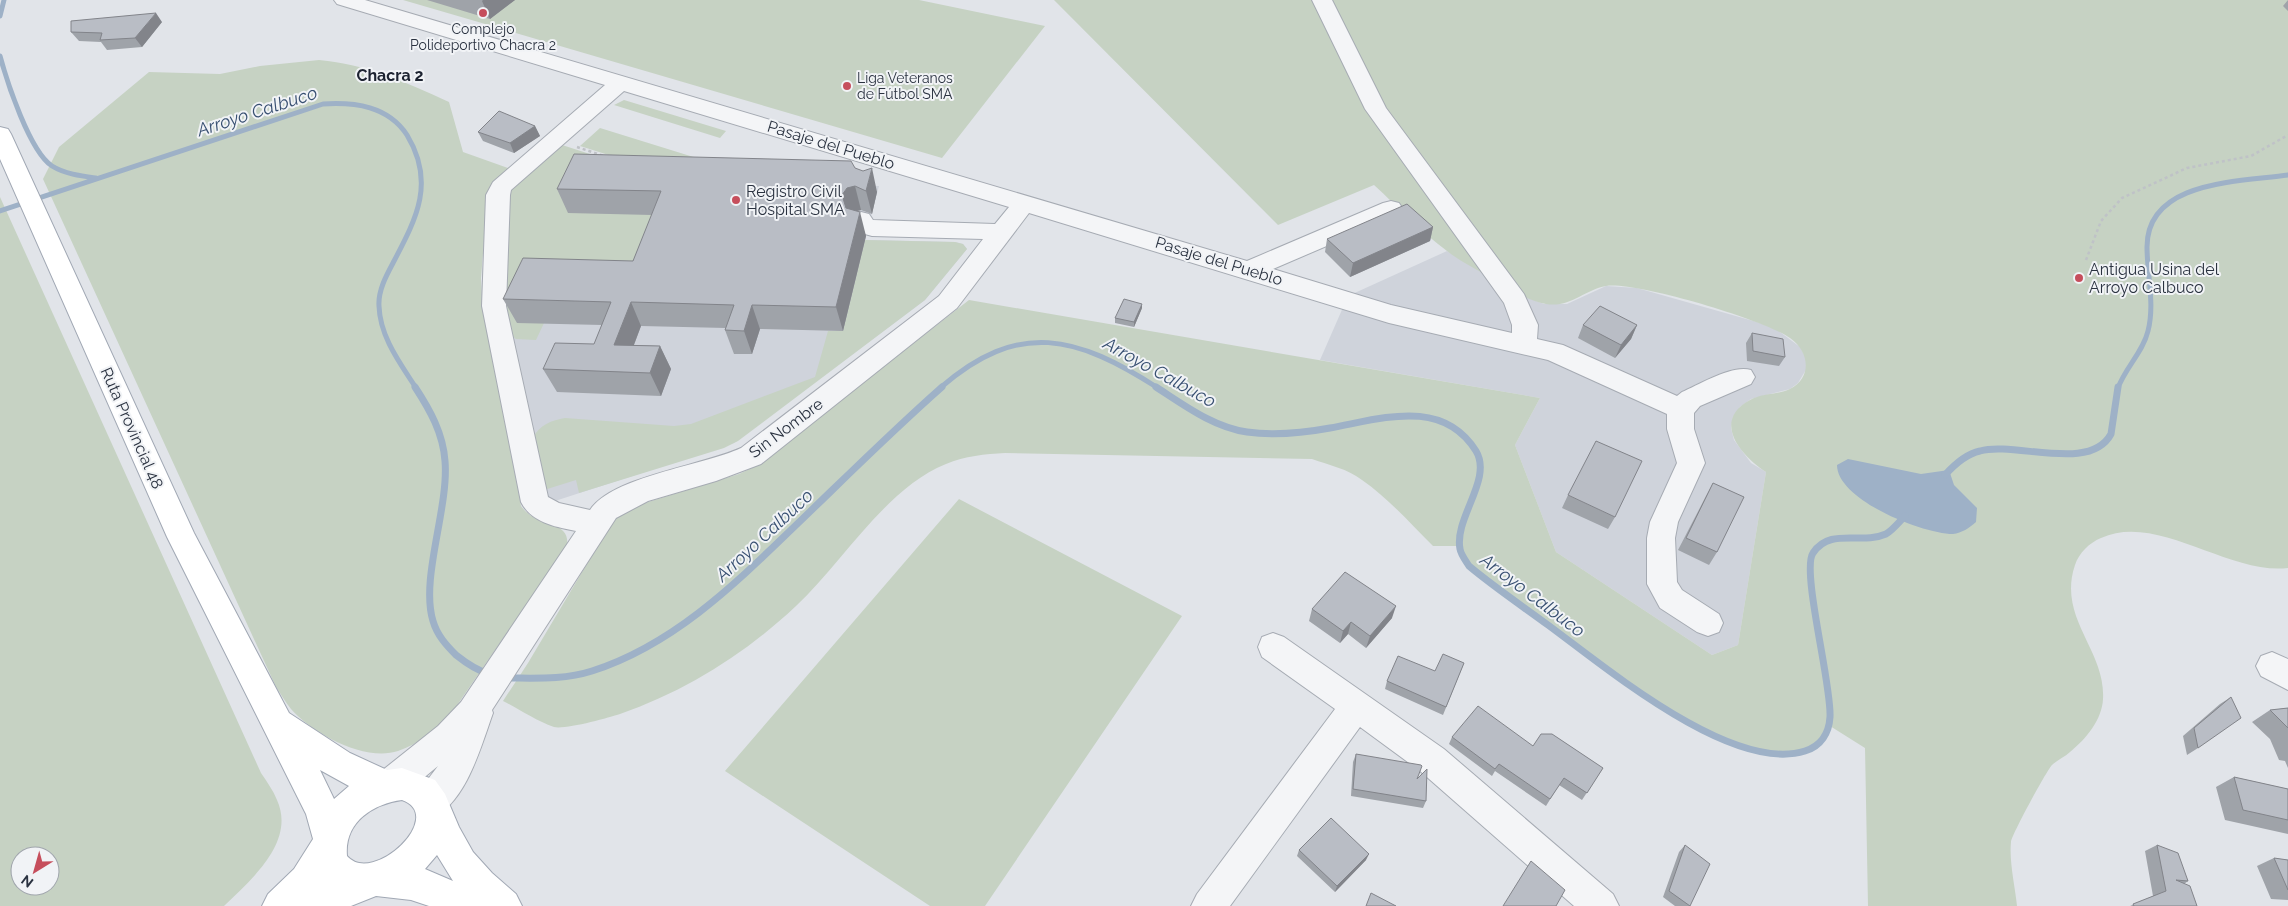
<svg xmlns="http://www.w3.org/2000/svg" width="2288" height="906" font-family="Raleway,sans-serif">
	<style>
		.built { fill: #cfd3db }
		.green { fill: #c6d2c3; fill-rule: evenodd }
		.water { fill: #9eb1c7 }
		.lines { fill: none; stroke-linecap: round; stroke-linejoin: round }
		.stream-far1 { stroke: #9eb1c7; stroke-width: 5 }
		.stream { stroke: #9eb1c7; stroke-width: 7 }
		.minor-casing { stroke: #a6abb3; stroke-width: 2 }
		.major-casing { stroke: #a1a8b4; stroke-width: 2 }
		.path { stroke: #bfc2c7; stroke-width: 2.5; stroke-dasharray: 3 3; stroke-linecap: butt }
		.minor { fill: #f4f5f7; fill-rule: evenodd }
		.major { fill: #fff; fill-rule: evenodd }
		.wall { fill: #9fa3a9 }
		.shaded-wall { fill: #82848a }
		.building { fill: #b9bdc5; stroke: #82848a }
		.poi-dot { fill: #c64e5c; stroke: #f1f3f6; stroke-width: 2 }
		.labels { text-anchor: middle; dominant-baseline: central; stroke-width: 4; stroke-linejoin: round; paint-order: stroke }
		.far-poi-label { font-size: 14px; fill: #2a3240; stroke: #f1f3f6 }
		.far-quarter-label { font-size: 16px; font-weight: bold; fill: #1d2331; stroke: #f1f3f6 }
		.street-label { font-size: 16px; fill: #2a3240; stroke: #f1f3f6 }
		.poi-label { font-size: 16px; fill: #2a3240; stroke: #f1f3f6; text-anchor: start }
		.water-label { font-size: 18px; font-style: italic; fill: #374f71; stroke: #f1f3f6 }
	</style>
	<rect width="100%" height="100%" fill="#e1e4e9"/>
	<!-- built -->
	<path class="built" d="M534 177 879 186 870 220 784 238 955 242 963 244 967 249 925 300 734 443 558 500 535 518 524 509 519 501 481 295 488 192Z
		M1447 251 1521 295 1544 304H1567L1606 286 1637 288 1757 322 1776 329 1800 347 1806 358 1807 368 1798 383 1790 389 1751 399 1740 407 1733 417 1731 428 1734 440 1751 463 1766 472 1738 645 1712 655 1556 552 1515 445 1540 398 1320 360 1348 296Z"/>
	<!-- green -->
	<path class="green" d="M403 0H919L1045 26 942 158Z
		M1054 0H2288V568C2228 575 2157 512 2101 538 2089 543 2079 553 2075 565 2057 618 2106 650 2103 699 2102 720 2086 739 2070 752 2065 757 2057 760 2052 765 2047 770 2011 836 2011 842 2009 862 2015 886 2017 906H1868L1865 748 1830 726C1790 816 1605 668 1561 635 1533 614 1504 593 1476 572L1463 559 1458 546H1433C1410 523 1388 498 1362 480 1348 469 1329 465 1312 459L1005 453C985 454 965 456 946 464 886 488 843 562 796 606 745 654 686 691 620 714 608 718 564 730 554 727 536 721 519 709 503 701L528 663 613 520 632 507 739 474 756 466 969 300 1540 398 1515 445 1556 552 1712 655 1738 645 1766 472C1741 456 1711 421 1750 400 1762 393 1777 395 1790 389 1813 377 1809 351 1790 338 1765 320 1635 281 1606 286 1584 290 1570 308 1546 304 1529 301 1513 291 1499 282 1482 272 1462 263 1447 251 1421 232 1398 207 1374 185L1278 225Z
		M319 60C366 64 405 82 449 102L463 152 511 169 488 192 481 278 482 304 521 506C524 510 528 514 533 517 546 525 570 524 567 545L449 717C433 731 419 744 398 751 365 762 313 734 291 709 285 702 281 694 276 687L43 179 59 147 149 72 220 74 260 66Z
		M624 100 726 131 720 138 614 105Z
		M600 128 716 164 675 176 580 146Z
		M559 144 670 180 671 215 644 285 544 323 536 340 516 339 511 335 504 300 510 187Z
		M0 197 261 773C267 782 273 790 277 800 296 842 251 880 224 906H0ZM20 856H50V886H20Z
		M865 240 955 242 963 244 967 249 925 300 738 441 724 448 579 493 576 480 544 490 533 438C539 425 552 420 565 418L674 426 691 424 815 377 828 331H843Z
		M959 499 1182 616 985 906H930L725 771Z"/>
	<!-- water -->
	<path class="water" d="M1848 459 1921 474 1949 470 1954 485 1977 508 1976 522C1969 528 1962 533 1953 534 1923 534 1837 500 1837 465Z"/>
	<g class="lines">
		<!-- stream-far1 -->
		<path class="stream-far1" d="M0 16 4 0
			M0 56C7 82 30 152 52 166 65 174 81 176 96 178
			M0 211 323 104C355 102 388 106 407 135 436 183 416 219 393 263 386 276 378 291 379 306 380 337 400 363 416 388
			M940 388C1019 319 1077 336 1158 388
			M2118 388C2125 368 2143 352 2148 331 2155 304 2147 275 2147 247 2147 180 2240 182 2288 175"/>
		<!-- stream -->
		<path class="stream" d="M415 387C430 410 443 433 445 461 449 508 420 579 433 621 437 635 446 645 456 655 466 663 476 670 489 674
			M1156 387C1184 405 1213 427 1247 432 1275 436 1303 433 1330 428 1381 419 1442 397 1476 451 1493 479 1454 518 1460 549 1461 555 1466 561 1469 566 1494 587 1521 605 1548 625 1604 666 1732 774 1805 751 1821 746 1829 733 1830 717 1832 686 1801 570 1813 553 1830 527 1861 545 1886 534 1893 530 1899 522 1905 516
			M1945 475C1954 465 1966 454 1980 451 2015 441 2090 473 2111 434L2118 387
			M506 678C535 678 564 680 592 671 673 645 734 585 794 527 843 480 891 432 942 387"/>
		<defs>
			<path id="minor" d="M334 0H365L1247 261 1383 203 1391 201 1399 203 1403 209 1399 215 1273 269 1391 305 1512 333V325L1504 303 1365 109 1312 0H1332L1386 108 1524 294 1538 325 1537 339 1563 345 1677 396 1682 392C1700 384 1733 364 1751 370L1755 377 1751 384 1700 406 1694 413V429L1705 463 1678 522 1675 538 1677 582 1682 590 1719 614 1723 623 1719 632 1708 636 1697 632 1660 608 1647 584V538L1650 522 1677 463 1667 429V414L1548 360 1389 323 1029 213 957 308 761 464 716 481 648 501 616 518 492 710 493 713C481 746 466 804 431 818L419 813 414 802 419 791 438 766 403 795 391 800 379 795 374 784 379 773 438 726 461 702 576 531C555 527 531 522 521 502L482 306 486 195 493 182 605 85 337 4ZM624 91 1009 207 995 224 873 220 869 214 861 212 853 214 849 220 854 231 872 236 983 239 939 296 741 448C702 466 613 476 590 510L559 503 548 497 506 306 510 195 511 190Z
				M1273 633 1284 637 1444 749 1613 894 1619 906H1574L1420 771 1360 727 1230 906H1191L1197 894 1335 709 1262 657 1258 647 1262 637Z
				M2272 652 2288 659V690L2261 676 2256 666 2261 656Z"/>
			<path id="major" d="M0 127 8 129 11 134 194 533 289 713 350 753 387 770 402 768 435 780 445 794 459 827 473 852 492 873 516 894 522 906H429L411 900 376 896 351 906H262L268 894 294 869 313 839 306 814 167 537 0 159ZM320 770 349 786 334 799ZM402 800C447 816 373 886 347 856 344 823 372 804 402 800ZM437 855 453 881 425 869Z"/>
		</defs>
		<!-- minor casing -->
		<use href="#minor" class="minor-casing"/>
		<!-- major casing -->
		<use href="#major" class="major-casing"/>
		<!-- path -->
		<path class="path" d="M577 147 604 156
			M2086 260 2101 221 2122 198 2187 168 2251 156 2288 135"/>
		<!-- minor -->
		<use href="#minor" class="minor"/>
		<!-- major -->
		<use href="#major" class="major"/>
	</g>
	<!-- wall -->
	<path class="wall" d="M427 0H515L490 19Z
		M2288 0V11L2283 6Z
		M162 22 142 47 107 50 101 42 79 41 71 32Z
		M535 126 540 136 514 153 483 141 478 132Z
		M855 168 877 192 872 214 861 210 857 211 866 236 843 331 760 329 752 354H734L725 330 726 328 641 326 634 345 660 346 671 369 661 396 557 392 543 369 594 344 602 325 517 323 503 299 633 261 652 215 568 213 557 189Z
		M1433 227 1430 241 1350 277 1325 252 1327 239Z
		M1142 308 1134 327 1115 323V318Z
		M1583 325H1637L1631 339 1615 358 1578 338Z
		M1752 333 1785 357 1779 366 1747 361 1746 343Z
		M1713 483 1717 552 1709 565 1678 550 1706 496Z
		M1568 495 1615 517 1608 529 1562 508Z
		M1312 609 1392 618 1366 648 1348 634 1340 643 1309 621Z
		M1464 663 1443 715 1385 689 1387 681 1435 671Z
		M2231 697 2198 748 2187 755 2183 736 2220 704Z
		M2288 708V768L2285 761 2279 760 2270 739 2252 722 2270 710Z
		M1452 737 1533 746 1603 768 1582 800 1559 785 1546 806 1495 771 1492 776 1449 744Z
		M1356 754 1417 779 1426 801 1423 808 1351 796 1353 762Z
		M2234 777 2288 789V834L2225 820 2216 787Z
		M1685 845 1690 906H1675L1663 897 1679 852Z
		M2157 845 2188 881 2184 884 2197 906H2130L2153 896 2145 851Z
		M1299 850 1366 860 1335 892 1297 856Z
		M2274 858 2288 860V900L2271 899 2257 866Z"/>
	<!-- shaded-wall -->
	<path class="shaded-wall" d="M483 0H515L490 19 482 1Z
		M156 13 162 22 142 47 135 38Z
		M535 126 540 136 514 153 510 143Z
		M872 168 877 192 872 214 866 191Z
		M855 186 861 210 853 212 847 219 842 195 847 188Z
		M860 212 866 236 843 331 836 307Z
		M1433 227 1430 241 1350 277 1353 263Z
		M631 302 641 326 625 368 614 345Z
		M1142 304V308L1134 327V322Z
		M752 305 760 329 752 354 744 331Z
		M1637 325 1631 339 1615 358 1621 345Z
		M660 346 671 369 661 396 650 373Z
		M1396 606 1392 618 1366 648 1370 636Z
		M1351 622 1348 634 1340 643 1343 631Z
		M1369 854 1366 860 1335 892 1337 886Z"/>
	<!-- building -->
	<path class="building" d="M156 13 135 38 100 40 102 33 71 32V21Z
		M499 111 535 126 510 143 478 132Z
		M574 154 851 161 855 168 863 171 872 168 866 191 855 186 847 188 842 195 846 208 860 212 836 307 752 305 744 331 725 330 734 305 631 302 614 345 660 346 650 373 543 369 555 343 594 344 611 302 503 299 523 258 633 261 661 191 557 189Z
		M1407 204 1433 227 1353 263 1327 239Z
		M1124 299 1142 304 1134 322 1115 318Z
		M1600 306 1637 325 1621 345 1583 325Z
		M1752 333 1783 339 1785 357 1753 351Z
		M1596 441 1642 461 1615 517 1568 495Z
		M1713 483 1744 497 1717 552 1686 538Z
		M1345 572 1396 606 1370 636 1351 622 1343 631 1312 609Z
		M1443 654 1464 663 1446 707 1387 681 1398 656 1435 671Z
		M2231 697 2241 718 2198 748 2194 728Z
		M1478 706 1533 746 1541 734H1552L1603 768 1587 793 1564 778 1550 799 1499 764 1495 769 1452 737Z
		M2288 708V728L2270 710Z
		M1356 754 1421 765 1422 766 1417 779 1427 769 1426 801 1353 789Z
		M2234 777 2288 789V820L2243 810Z
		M1331 818 1369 854 1337 886 1299 850Z
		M1685 845 1710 864 1690 906 1669 891Z
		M2157 845 2178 853 2188 881 2176 880 2190 886 2197 906H2134L2133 904 2166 891Z
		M2274 858 2288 860V890Z
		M1531 861 1565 890 1556 906H1503Z
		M1371 893 1396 906H1366Z"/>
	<!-- markers -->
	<g class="poi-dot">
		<circle cx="483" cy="13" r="5"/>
		<circle cx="847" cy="86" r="5"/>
		<circle cx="736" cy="200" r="5"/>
		<circle cx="2079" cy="278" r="5"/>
	</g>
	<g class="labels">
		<!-- far-poi labels -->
		<g class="far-poi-label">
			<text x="483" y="29">Complejo<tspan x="483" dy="16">Polideportivo Chacra 2</tspan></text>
			<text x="857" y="78" text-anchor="start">Liga Veteranos<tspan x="857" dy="16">de Fútbol SMA</tspan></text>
		</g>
		<!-- far-quarter labels -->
		<g class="far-quarter-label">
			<text x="390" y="75">Chacra 2</text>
		</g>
		<!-- street labels -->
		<g class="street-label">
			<text transform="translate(831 145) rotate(17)">Pasaje del Pueblo</text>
			<text transform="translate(1219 261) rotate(17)">Pasaje del Pueblo</text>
			<text transform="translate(132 428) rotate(66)">Ruta Provincial 48</text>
			<text transform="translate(786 428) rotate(-37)">Sin Nombre</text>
		</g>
		<!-- poi labels -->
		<g class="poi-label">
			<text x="746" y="191">Registro Civil<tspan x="746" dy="18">Hospital SMA</tspan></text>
			<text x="2089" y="269">Antigua Usina del<tspan x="2089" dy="18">Arroyo Calbuco</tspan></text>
		</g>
		<!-- water labels -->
		<g class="water-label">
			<text transform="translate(257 111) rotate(-18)">Arroyo Calbuco</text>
			<text transform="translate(1160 372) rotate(29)">Arroyo Calbuco</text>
			<text transform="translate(764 535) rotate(-43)">Arroyo Calbuco</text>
			<text transform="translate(1533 595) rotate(37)">Arroyo Calbuco</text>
		</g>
	</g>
	<!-- north arrow -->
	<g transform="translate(35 871) rotate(217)"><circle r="24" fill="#f1f3f6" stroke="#a1a6ad"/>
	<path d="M0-4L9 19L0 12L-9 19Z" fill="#c64e5c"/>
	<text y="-8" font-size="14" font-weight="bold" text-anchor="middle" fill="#2a3240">N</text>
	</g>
</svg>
